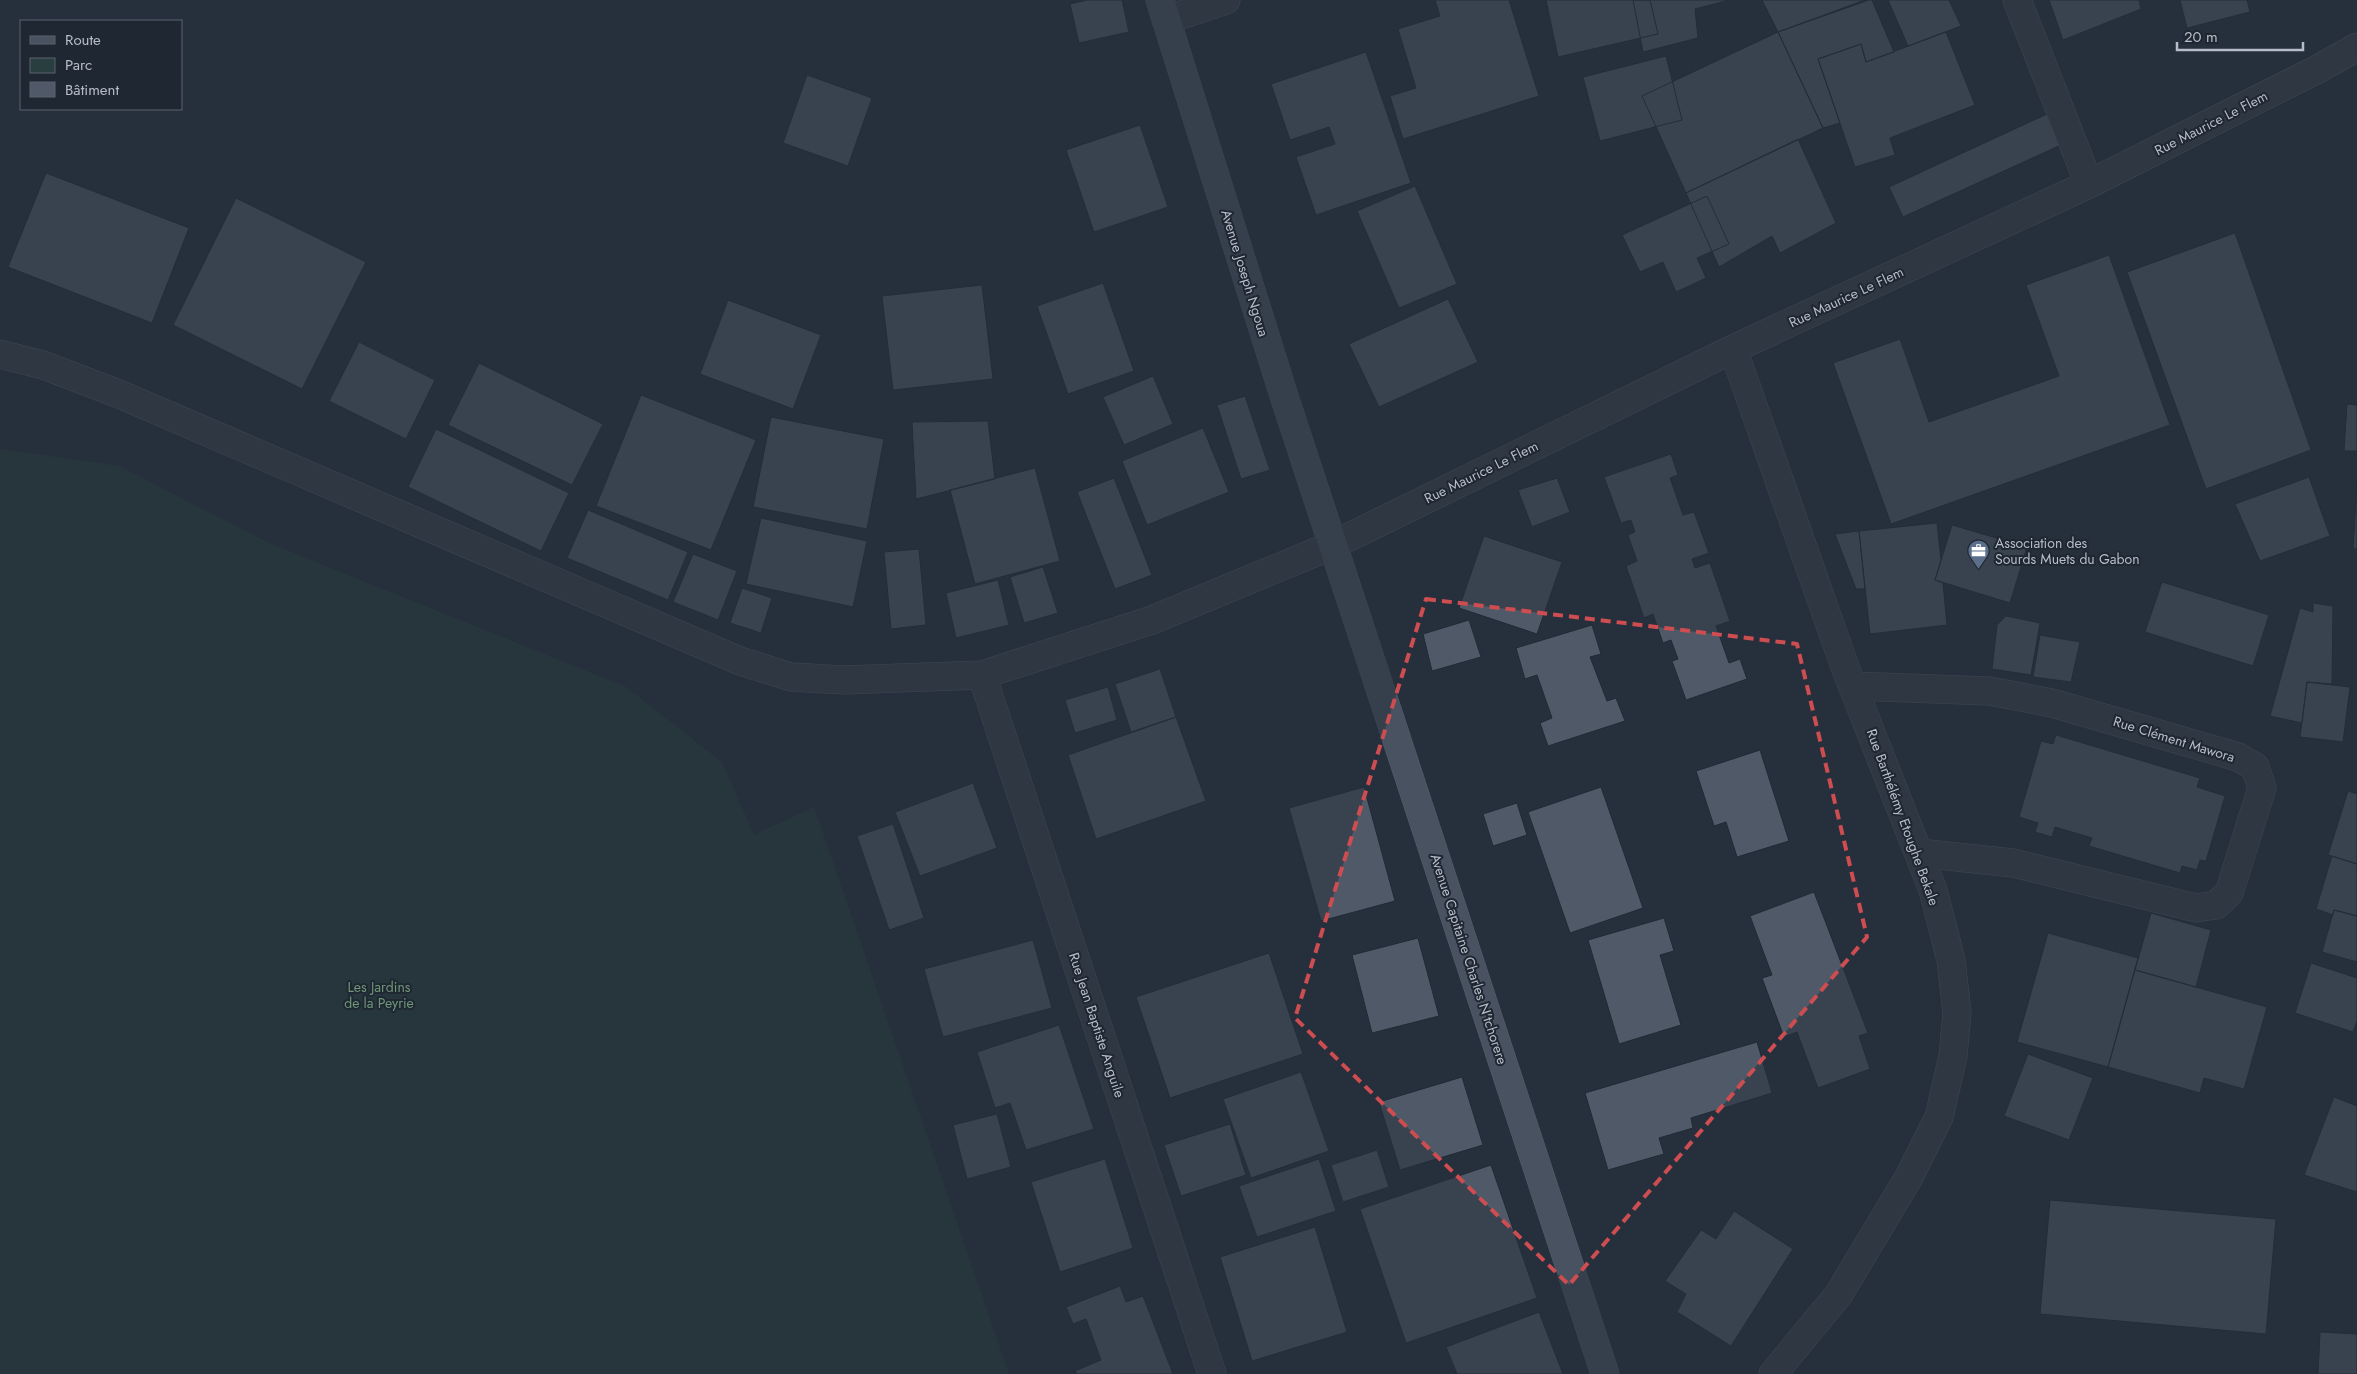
<svg xmlns="http://www.w3.org/2000/svg" width="2357" height="1374" font-family="Jost,sans-serif">
	<style>
		.green { fill: #293e3f }
		.building { fill: #505967; stroke: #212934 }
		.lines { fill: none; stroke-linecap: round; stroke-linejoin: round }
		.minor-casing { stroke: #58606b; stroke-width: 29 }
		.secondary-casing { stroke: #58606b; stroke-width: 29 }
		.minor { stroke: #3a424d; stroke-width: 28 }
		.secondary { stroke: #495260; stroke-width: 28 }
		.marked { fill: none; stroke: #ce4d50; stroke-width: 4; stroke-dasharray: 10 6; stroke-linejoin: round }
		.labels { text-anchor: middle; dominant-baseline: central; stroke-width: 4; stroke-linejoin: round; paint-order: stroke }
		.street-label { font-size: 14px; fill: #b6bdc8; stroke: #1f2732 }
		.poi-label { font-size: 14px; fill: #b6bdc8; stroke: #1f2732; text-anchor: start }
		.park-label { font-size: 14px; fill: #6f9778; stroke: #1f2732 }
	</style>
	<rect width="100%" height="100%" fill="#26303d"/>
	<!-- green -->
	<path class="green" d="M0 449 119 466 269 543 626 687 722 762 754 835 814 807 1009 1374H0Z"/>
	<!-- building -->
	<path class="building" d="M1087 0H1122L1129 32 1079 43 1070 4Z
		M1435 0H1509L1539 96 1403 139 1390 96 1416 88 1398 29 1440 16Z
		M1546 0H1650L1658 34 1558 57Z
		M1633 0H1730L1695 9 1698 38 1643 52Z
		M1762 0H1865L1778 32Z
		M1869 0H1872L1894 52 1866 62 1861 44 1818 59 1840 123 1823 128 1778 32Z
		M1888 0H1949L1961 26 1908 46Z
		M2049 0H2139L2141 9 2063 40Z
		M2180 0H2247L2250 12 2187 28Z
		M1778 32 1823 128 1686 193 1642 96Z
		M1946 32 1975 105 1890 138 1895 155 1855 167 1818 59 1861 44 1866 62Z
		M1366 52 1411 183 1316 215 1296 157 1335 144 1329 127 1290 140 1271 84Z
		M1666 56 1682 120 1600 141 1583 77Z
		M807 75 872 98 848 166 783 143Z
		M2047 114 2061 145 1903 217 1889 187Z
		M1140 125 1168 207 1094 232 1066 150Z
		M1798 139 1836 223 1780 253 1772 236 1719 267 1686 193Z
		M46 173 189 228 152 323 8 267Z
		M1415 186 1457 284 1399 308 1357 211Z
		M1707 196 1729 244 1697 258 1706 278 1676 292 1663 262 1640 272 1622 235Z
		M236 198 366 262 302 389 173 325Z
		M2235 233 2311 450 2206 489 2127 272Z
		M2109 255 2170 425 1891 524 1833 363 1900 339 1929 422 2059 376 2026 285Z
		M1103 283 1134 371 1068 394 1037 306Z
		M982 285 993 379 893 390 882 296Z
		M1448 299 1478 362 1379 407 1349 344Z
		M728 300 821 335 793 409 700 374Z
		M359 342 435 380 406 439 329 401Z
		M479 363 603 424 572 485 448 425Z
		M1153 376 1173 424 1124 445 1103 397Z
		M641 395 756 440 711 550 596 506Z
		M1245 396 1270 470 1241 479 1217 405Z
		M2347 404 2357 405V451H2344Z
		M771 417 884 439 867 529 753 507Z
		M988 421 995 479 916 499 912 422Z
		M1203 428 1229 492 1147 525 1122 461Z
		M436 429 569 493 541 551 408 487Z
		M1671 454 1678 475 1670 478 1683 515 1694 512 1709 553 1692 559 1695 568 1710 563 1730 621 1716 626 1729 663 1740 659 1747 679 1686 700 1672 661 1678 659 1671 640 1663 643 1653 614 1644 618 1626 566 1637 561 1628 535 1635 532 1631 520 1621 523 1604 477Z
		M1035 468 1060 561 975 584 950 490Z
		M2309 477 2330 536 2260 561 2235 504Z
		M1114 478 1152 575 1115 589 1077 492Z
		M1557 478 1570 512 1532 527 1518 490Z
		M2357 482V549H2353Z
		M588 510 688 552 668 600 567 558Z
		M761 518 867 541 853 607 746 584Z
		M1937 523 1941 560 1935 580 1943 583 1947 625 1870 634 1859 531Z
		M1952 525 2027 547 2010 603 1935 580Z
		M1859 531 1865 589H1856L1835 534Z
		M1484 536 1562 562 1537 634 1459 608Z
		M919 549 926 625 891 629 884 552Z
		M693 554 737 571 718 620 673 602Z
		M1043 567 1058 613 1024 623 1010 577Z
		M998 580 1009 625 956 638 946 593Z
		M2162 582 2269 615 2253 666 2145 632Z
		M742 588 772 598 761 633 730 623Z
		M2313 603 2333 606 2332 684 2307 682 2302 723 2270 716 2300 608 2313 612Z
		M2006 616 2040 623 2031 675 1992 669 1997 625Z
		M1469 620 1481 657 1432 671 1423 634Z
		M1592 625 1601 654 1590 657 1607 701 1616 698 1625 721 1548 746 1540 723 1552 718 1537 675 1525 679 1516 648Z
		M2040 635 2080 642 2071 682 2033 677Z
		M1160 669 1176 717 1131 732 1115 684Z
		M2307 682 2350 687 2343 742 2300 737Z
		M1108 687 1117 720 1075 733 1065 700Z
		M1176 717 1206 801 1096 839 1068 755Z
		M2056 735 2200 778 2197 787 2225 796 2206 861 2200 860 2197 870 2182 866 2180 873 2089 846 2092 838 2055 827 2052 837 2035 832 2038 823 2019 817 2041 741 2053 744Z
		M1760 750 1789 841 1737 857 1726 822 1714 826 1696 771Z
		M973 783 997 848 920 876 895 812Z
		M1364 787 1395 901 1321 921 1289 808Z
		M1601 787 1643 908 1570 933 1528 812Z
		M2348 791 2357 794V864L2328 855Z
		M1517 803 1527 835 1493 846 1483 814Z
		M893 824 924 918 889 930 857 836Z
		M2332 856 2357 864V916L2334 910 2333 915 2316 909Z
		M1814 892 1868 1033 1859 1036 1870 1069 1818 1088 1797 1032 1784 1037 1762 978 1772 975 1750 916Z
		M2334 910 2357 916V962L2322 952Z
		M2151 913 2211 930 2196 987 2135 970Z
		M1664 918 1674 951 1660 955 1681 1025 1619 1044 1588 940Z
		M2048 933 2138 958 2108 1067 2017 1042Z
		M1418 938 1439 1016 1372 1033 1352 955Z
		M1033 940 1052 1008 943 1037 924 969Z
		M1269 953 1303 1054 1170 1098 1136 997Z
		M2311 963 2357 978V1021L2353 1032 2295 1013Z
		M2135 970 2267 1007 2244 1089 2204 1078 2200 1093 2108 1067Z
		M1059 1025 1094 1129 1026 1150 1010 1103 995 1108 977 1052Z
		M1757 1042 1772 1093 1691 1118 1693 1128 1659 1138 1664 1154 1608 1170 1585 1093Z
		M2028 1054 2093 1078 2069 1140 2004 1116Z
		M1301 1072 1329 1151 1251 1178 1223 1099Z
		M1462 1077 1483 1145 1400 1170 1379 1102Z
		M2334 1097 2357 1106V1192L2304 1175Z
		M997 1114 1011 1167 967 1179 953 1125Z
		M1230 1124 1246 1175 1181 1196 1164 1145Z
		M1377 1150 1389 1187 1343 1202 1331 1165Z
		M1105 1159 1133 1248 1060 1272 1031 1182Z
		M1319 1159 1336 1211 1257 1237 1239 1186Z
		M1491 1165 1537 1298 1406 1343 1360 1209Z
		M2050 1200 2276 1219 2266 1334 2040 1314Z
		M1734 1211 1793 1249 1731 1346 1677 1312 1686 1294 1665 1281 1701 1230 1716 1239Z
		M1315 1227 1347 1332 1252 1361 1220 1257Z
		M1120 1286 1126 1302 1143 1296 1173 1374H1077L1075 1371 1101 1360 1086 1319 1073 1324 1066 1307Z
		M1539 1312 1563 1374H1457L1446 1347Z
		M2320 1332 2357 1334V1374H2318Z"/>
	<g class="lines">
		<defs>
			<path id="minor" d="M2017 0 2089 184
				M1166 20 1226 0
				M1733 349 1845 667 1933 890 1951 960 1957 1013 1953 1056 1939 1117 1909 1177 1839 1294 1773 1374
				M0 354 43 365 119 394 740 661 791 677 844 680 982 675 1152 620 1333 545 1733 349 2089 184 2318 69 2357 47
				M982 675 1212 1374
				M1853 686 1989 691 2052 703 2238 757 2255 767 2262 788 2229 893 2216 905 2196 908 2013 863 1919 853"/>
			<path id="secondary" d="M1160 0 1284 396 1605 1374"/>
		</defs>
		<!-- minor casing -->
		<use href="#minor" class="minor-casing"/>
		<!-- secondary casing -->
		<use href="#secondary" class="secondary-casing"/>
		<!-- minor -->
		<use href="#minor" class="minor"/>
		<!-- secondary -->
		<use href="#secondary" class="secondary"/>
	</g>
	<!-- marked area -->
	<path d="M0 0H2357V1374H0ZM1426 599 1797 644 1867 937 1569 1285 1295 1018Z" fill="#26303d" fill-opacity=".55" fill-rule="evenodd"/>
	<path class="marked" d="M1426 599 1797 644 1867 937 1569 1285 1295 1018Z"/>
	<!-- icons -->
	<defs>
		<symbol id="office-pin" viewBox="-11 -11 22 30"><path d="M0 17L-7.5 6A9.5 9.5 0 1 1 7.5 6Z" fill="#5c6f8a" stroke="#1f2732"/><path d="M-6-3h4V-5.5h4V-3h4V5H-6ZM-1-4.5V-3h2v-1.5ZM-6 0V1H6V0Z" fill="#fff"/></symbol>
	</defs>
	<g fill-rule="evenodd">
		<use href="#office-pin" x="1966" y="538" width="25" height="34"/>
	</g>
	<g class="labels">
		<!-- street labels -->
		<g class="street-label">
			<text transform="translate(2211 123) rotate(-27)">Rue Maurice Le Flem</text>
			<text transform="translate(1245 273) rotate(73)">Avenue Joseph Ngoua</text>
			<text transform="translate(1846 297) rotate(-25)">Rue Maurice Le Flem</text>
			<text transform="translate(1481 472) rotate(-26)">Rue Maurice Le Flem</text>
			<text transform="translate(2174 739) rotate(17)">Rue Clément Mawora</text>
			<text transform="translate(1903 817) rotate(70)">Rue Barthélémy Etoughe Bekale</text>
			<text transform="translate(1469 959) rotate(72)">Avenue Capitaine Charles N'tchorere</text>
			<text transform="translate(1097 1025) rotate(72)">Rue Jean Baptiste Anguile</text>
		</g>
		<!-- poi labels -->
		<g class="poi-label">
			<text x="1995" y="543">Association des<tspan x="1995" dy="16">Sourds Muets du Gabon</tspan></text>
		</g>
		<!-- park labels -->
		<g class="park-label">
			<text x="379" y="987">Les Jardins<tspan x="379" dy="16">de la Peyrie</tspan></text>
		</g>
	</g>
	<!-- legend -->
	<rect x="20" y="20" width="162" height="90" fill="#1f2732" stroke="#5b636e"/>
	<rect x="30" y="36" width="25" height="8" fill="#495260" stroke="#5b636e"/>
	<text x="65" y="45" font-size="15" fill="#b6bdc8">Route</text>
	<rect x="30" y="58" width="25" height="15" fill="#293e3f" stroke="#5b636e"/>
	<text x="65" y="70" font-size="15" fill="#b6bdc8">Parc</text>
	<rect x="30" y="82" width="25" height="15" fill="#505967" stroke="#5b636e"/>
	<text x="65" y="95" font-size="15" fill="#b6bdc8">Bâtiment</text>
	<!-- scale -->
	<path d="M2177 42v8h126v-8" fill="none" stroke="#b6bdc8" stroke-width="2.5"/>
	<text x="2184" y="42" font-size="15" fill="#b6bdc8" stroke="#1f2732" stroke-width="4" paint-order="stroke">20 m</text>
</svg>
